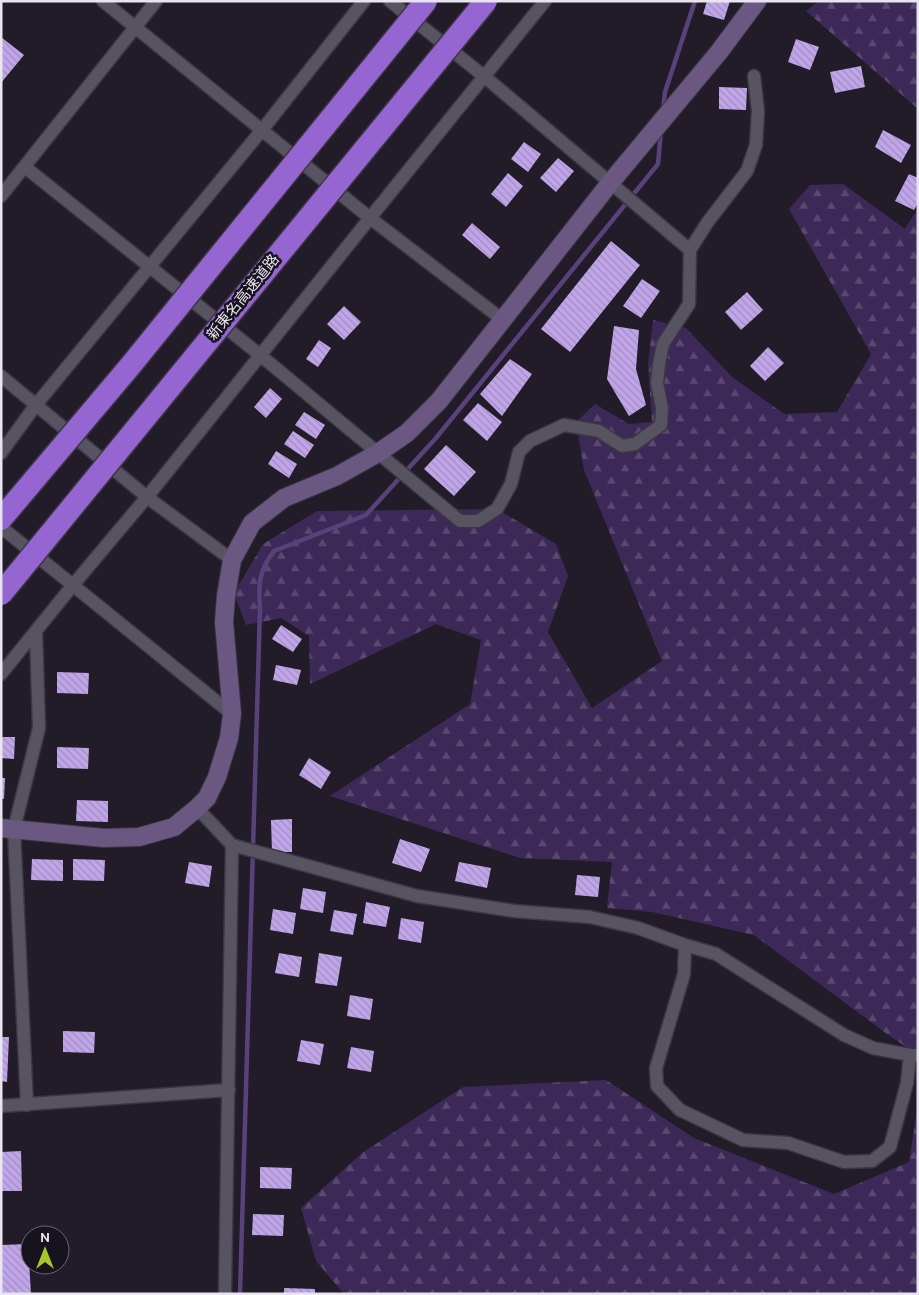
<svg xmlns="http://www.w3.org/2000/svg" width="919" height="1295" font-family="Overpass,'Noto Sans JP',sans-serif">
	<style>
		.forest { fill: url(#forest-firs) }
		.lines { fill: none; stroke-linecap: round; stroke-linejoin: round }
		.stream { stroke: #59417b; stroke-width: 4.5 }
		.building { fill: url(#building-back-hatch) }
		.street-casing { stroke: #3b3742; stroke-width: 15 }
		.secondary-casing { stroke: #3b3742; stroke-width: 20 }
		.street { stroke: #585361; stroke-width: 12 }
		.secondary { stroke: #6a5883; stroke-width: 18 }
		.highway-bridge-casing { stroke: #3b3742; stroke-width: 25; stroke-linecap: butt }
		.highway-bridge { stroke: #9565d2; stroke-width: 22 }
		.labels { text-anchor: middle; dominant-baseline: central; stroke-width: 5; stroke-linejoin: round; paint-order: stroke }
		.street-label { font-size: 15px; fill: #e8e5ee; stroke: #17131e }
	</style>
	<defs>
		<pattern id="forest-firs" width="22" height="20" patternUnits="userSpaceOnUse" patternTransform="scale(1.25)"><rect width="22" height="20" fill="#3d2957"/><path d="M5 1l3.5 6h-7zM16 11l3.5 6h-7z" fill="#59486f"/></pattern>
		<pattern id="building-back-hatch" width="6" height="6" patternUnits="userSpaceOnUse" patternTransform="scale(1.25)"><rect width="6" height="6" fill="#c0a5e9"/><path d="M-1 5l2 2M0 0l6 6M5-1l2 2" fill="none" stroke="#a28dc0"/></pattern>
	</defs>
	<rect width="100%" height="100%" fill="#211c28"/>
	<!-- forest -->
	<path class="forest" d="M819 1H918V109L806 11Z
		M843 184 905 229 918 208V1055L887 1034 754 935 652 912 607 908 612 862 520 858 330 796 470 704 481 640 436 624 310 684 309 636 281 618 246 625 234 593 263 544 317 511 497 509 556 544 568 576 548 632 592 708 662 661 584 470 576 422 595 404 629 424 652 422 648 365 653 320 686 328 732 377 784 414 837 412 871 354 789 209 810 185Z
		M606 1080 694 1138 834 1194 909 1162 918 1103V1294H344L316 1261 301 1208 362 1153 463 1087Z"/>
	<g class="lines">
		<!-- stream -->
		<path class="stream" d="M663 110 665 92 695 1
			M240 1294 260 608C258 585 259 570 274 551L366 515 436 438 658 164 661 130"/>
	</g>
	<!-- building -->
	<path class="building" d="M707 1H730L724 20 703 14Z
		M1 37 24 55 1 83Z
		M796 39 819 47 810 70 788 62Z
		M861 66 865 87 835 93 830 72Z
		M719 87 747 88 746 110 719 109Z
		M883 130 911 145 901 163 875 147Z
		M524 142 541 154 528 172 511 159Z
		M558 158 574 171 556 192 540 178Z
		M508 173 523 186 506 207 491 194Z
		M909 174 918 178V203L914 210 895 201Z
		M472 223 500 247 490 259 462 235Z
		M611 241 640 265 570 352 541 329Z
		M642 279 660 291 641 318 623 306Z
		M747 292 763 310 741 330 725 312Z
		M344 306 361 322 344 340 327 324Z
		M614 326 639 330 636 369 646 405 629 416 607 379Z
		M319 340 331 348 318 367 306 359Z
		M768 347 784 363 765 381 750 366Z
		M510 359 532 374 502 416 480 394Z
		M270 388 282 399 266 418 254 407Z
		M478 403 502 422 487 441 463 420Z
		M304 412 325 425 316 439 295 425Z
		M293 431 314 445 305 458 284 444Z
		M446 445 476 472 454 496 424 469Z
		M276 451 297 464 289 478 268 464Z
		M281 625 302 639 293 652 272 639Z
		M276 665 301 670 297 685 273 680Z
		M57 672 89 673 88 694 57 693Z
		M1 737H15L14 759 1 758Z
		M57 747 89 748 88 769 57 768Z
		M309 758 331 772 321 789 299 775Z
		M1 778H5L4 799H1Z
		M77 800 108 801V822L76 821Z
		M292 819V852H272L271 820Z
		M400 839 430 849 421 872 392 863Z
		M32 859 63 860V881L31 880Z
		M73 859 105 860 104 881 73 880Z
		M189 862 212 866 209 887 185 883Z
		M459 862 491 868 487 888 455 881Z
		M577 875 600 877 598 897 575 895Z
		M303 888 326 892 323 913 300 909Z
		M366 902 390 907 386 927 363 923Z
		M273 909 296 913 293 934 270 930Z
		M334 910 357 914 353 935 330 931Z
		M401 918 424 922 421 943 398 939Z
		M279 953 302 957 299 977 275 973Z
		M319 953 342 957 337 986 315 983Z
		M350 995 373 999 370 1020 347 1016Z
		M63 1031 95 1032 94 1053 63 1052Z
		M1 1037H9L7 1082 1 1081Z
		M301 1040 324 1044 320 1065 297 1061Z
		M351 1047 374 1051 371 1072 347 1068Z
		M21 1151 22 1191H1V1152Z
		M260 1167 292 1168 291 1189 260 1188Z
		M253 1214 284 1215 283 1236 252 1235Z
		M28 1244 31 1294H1V1245Z
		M284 1288 315 1289V1294H284Z"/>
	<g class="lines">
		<defs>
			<path id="street" d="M103 1 370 218 503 320
				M390 1 485 77 690 250
				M25 167 260 355 460 521H478L497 509 511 484 519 452 530 441 564 425 599 431 622 446 635 444 661 425 662 408 657 383 659 364 663 344 689 304 690 250 707 223 747 171 756 145 758 111 754 76
				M1 196 156 1
				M1 376 147 497 232 560
				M1 453 35 406 262 130 364 1
				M1 527 232 714
				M1 674 73 585 147 497 370 218 545 1
				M197 808 232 845 417 896 514 911 590 917 638 928 685 945 716 954 844 1035 873 1048 910 1055H918
				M685 945 684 974 656 1068 657 1086 680 1110 743 1140 788 1143 844 1162 872 1161 890 1147 907 1083 910 1055
				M27 1105 14 829 39 728 36 632
				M1 1106 229 1090
				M225 1294 232 845"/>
			<path id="secondary" d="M1 828 104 838 139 837 174 827 197 808 207 798 217 777 229 738 232 714 224 622 226 596 232 560 252 523 284 498 337 476 378 453 407 433 439 401 610 183 719 52 757 1"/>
		</defs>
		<!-- street casing -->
		<use href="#street" class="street-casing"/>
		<!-- secondary casing -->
		<use href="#secondary" class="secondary-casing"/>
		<!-- street -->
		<use href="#street" class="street"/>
		<!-- secondary -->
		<use href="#secondary" class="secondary"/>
		<defs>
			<path id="highway-bridge" d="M1 519 131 365 426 1
				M1 594 486 1"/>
		</defs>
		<!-- highway-bridge casing -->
		<use href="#highway-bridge" class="highway-bridge-casing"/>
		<!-- highway-bridge -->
		<use href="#highway-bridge" class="highway-bridge"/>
	</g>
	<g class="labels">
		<!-- street labels -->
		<g class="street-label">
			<text transform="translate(244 298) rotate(-51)">新東名高速道路</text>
		</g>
	</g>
	<!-- border -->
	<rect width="919" height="1295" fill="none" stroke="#e8e5ee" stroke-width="5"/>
	<!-- north arrow -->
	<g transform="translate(45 1250)"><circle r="24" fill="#17131e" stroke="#6b6771"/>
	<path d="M0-4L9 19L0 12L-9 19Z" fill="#a5c823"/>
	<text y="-8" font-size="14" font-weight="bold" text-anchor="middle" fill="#e8e5ee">N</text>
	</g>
</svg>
